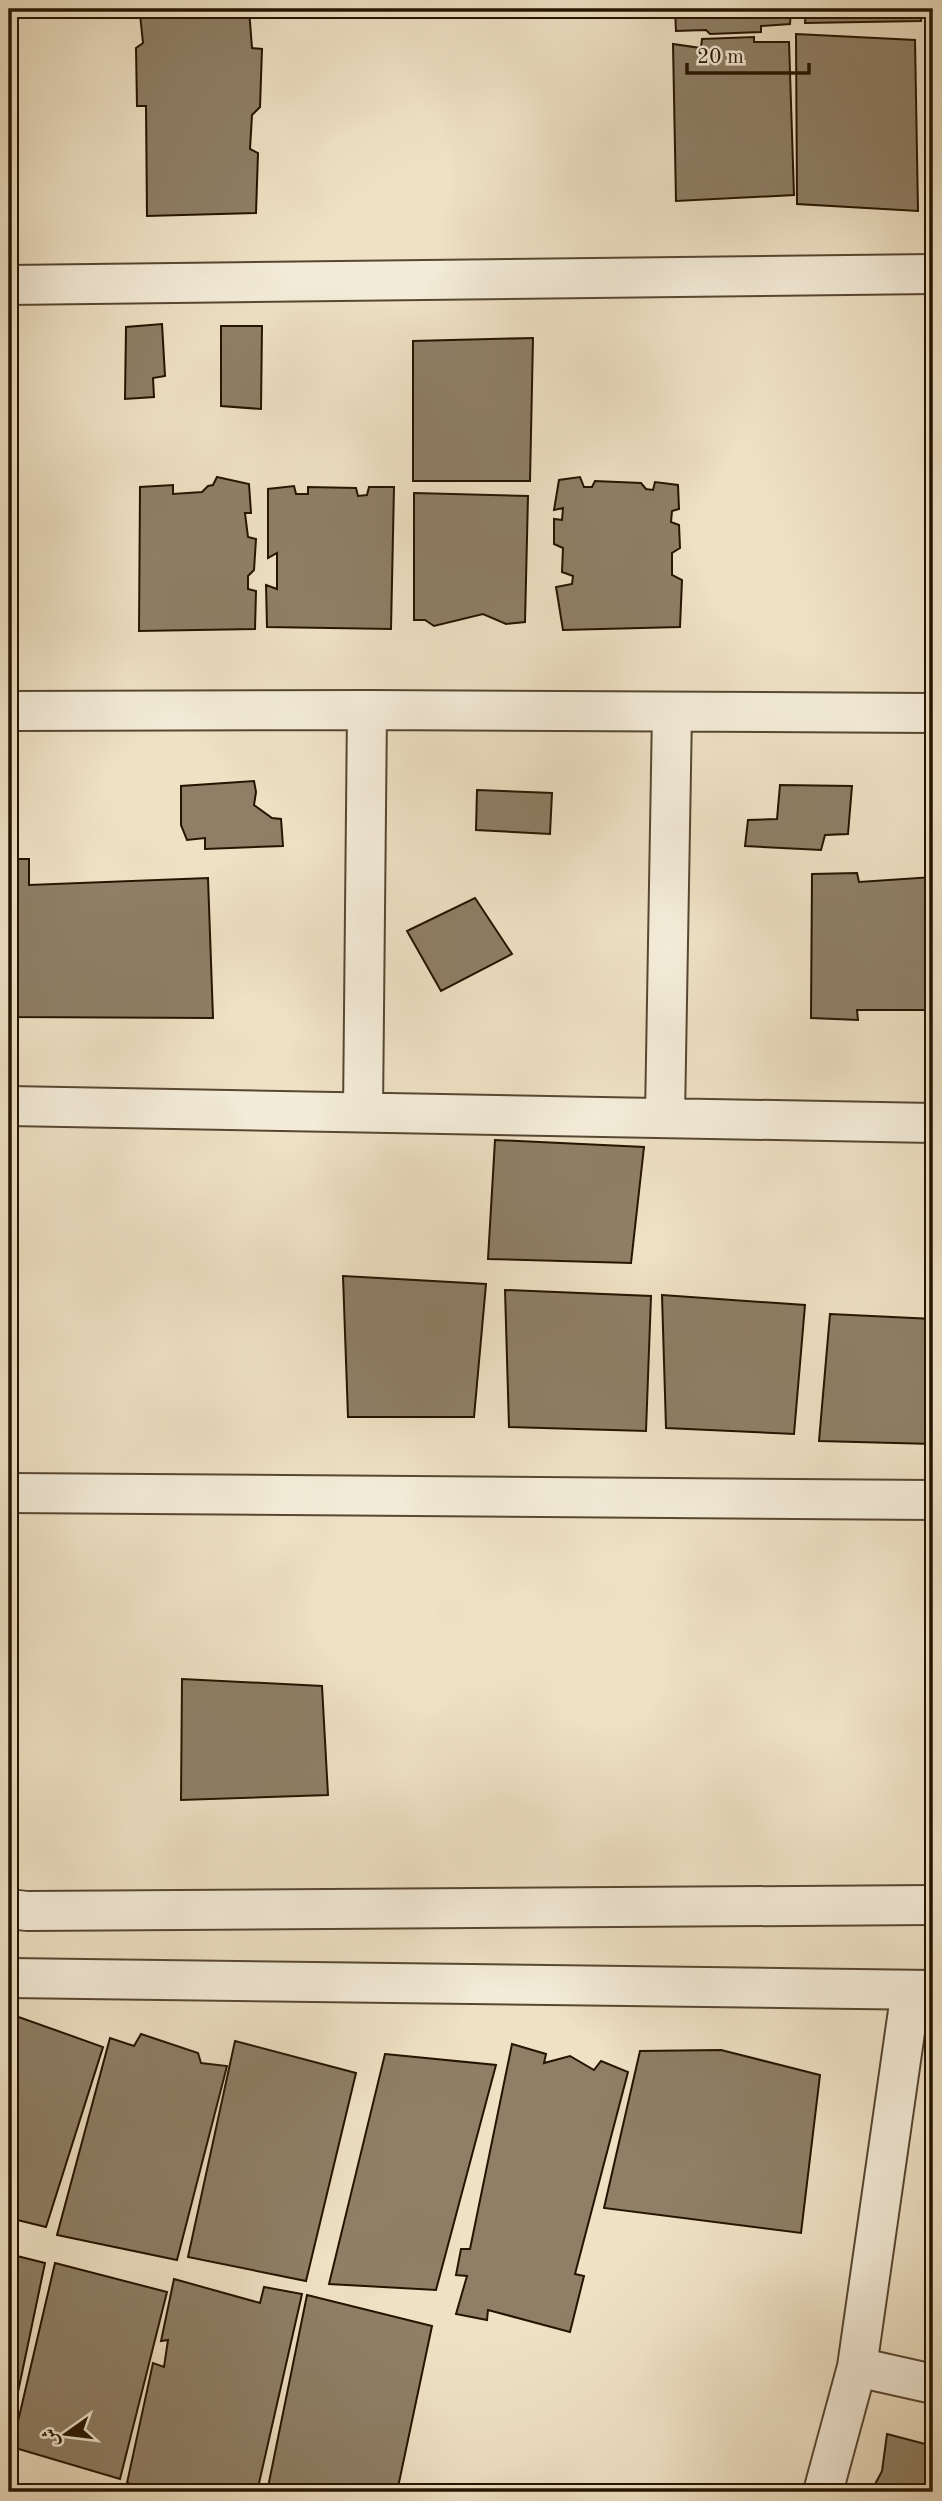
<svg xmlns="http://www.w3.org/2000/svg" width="942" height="2501" font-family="'Old Standard TT',Amiri,serif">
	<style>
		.building { fill: #8e7f66; stroke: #251400; stroke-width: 2 }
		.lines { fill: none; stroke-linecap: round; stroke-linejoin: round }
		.minor-casing { stroke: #574731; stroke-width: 42 }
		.tertiary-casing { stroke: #574731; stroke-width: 42 }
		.minor { stroke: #f4ecd9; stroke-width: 38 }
		.tertiary { stroke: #f4ecd9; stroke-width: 38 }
	</style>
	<rect width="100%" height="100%" fill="#eee1c4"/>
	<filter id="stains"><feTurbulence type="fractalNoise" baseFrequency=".00286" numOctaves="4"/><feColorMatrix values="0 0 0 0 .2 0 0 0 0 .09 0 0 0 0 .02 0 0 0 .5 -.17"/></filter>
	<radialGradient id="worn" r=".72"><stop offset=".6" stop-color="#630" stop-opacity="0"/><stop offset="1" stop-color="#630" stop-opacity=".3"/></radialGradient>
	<!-- building -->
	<path class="building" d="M149 9H249L252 48 262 49 260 107 252 115 250 149 258 153 256 213 147 216 146 106H137L136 48 143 43 140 14 149 12Z
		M675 9H791L790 24 761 26V32L710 34 706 30 676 31Z
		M806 9H920L921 21 805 23Z
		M796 34 915 40 918 211 797 204Z
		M754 37V42H789L794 195 676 201 673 44 701 48 702 39Z
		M162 324 165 376 153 378 154 397 125 399 126 327Z
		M221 326H262L261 409 221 406Z
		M533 338 530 481H413V341Z
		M217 477 249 484 251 513H245L248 537 256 539 254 570 248 576V589L256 591 255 629 139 631 140 487 173 485V494L202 492 208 486 213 485Z
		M580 477 584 487H592L595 481 641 483 646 489 653 490 655 482 678 485 679 509 672 511 671 522 679 525 680 548 672 553V575L682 580 680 627 563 630 556 587 572 584 573 576 562 572 563 548 554 544V519L562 520 563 508 554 510 559 480Z
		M294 486 296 494H308V487L356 488 358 496 367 495 369 487H394L391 629 267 627 266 585 277 589V553L268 558V489Z
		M414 493 528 496 525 622 506 624 483 614 434 626 425 620H414Z
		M254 781 256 792 254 805 272 818 281 819 283 846 205 849V838L187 840 181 825V786Z
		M780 785 852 786 848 834 825 835 821 850 745 846 748 820 777 819Z
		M477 790 552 793 550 834 476 830Z
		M9 859H29V885L208 878 213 1018 9 1017Z
		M857 873 859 882 933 877V1010H857L858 1020 811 1018 812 874Z
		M475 898 512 954 441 991 407 931Z
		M495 1140 644 1147 631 1263 488 1259Z
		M343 1276 486 1284 474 1417H348Z
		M505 1290 651 1296 646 1431 509 1427Z
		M662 1295 805 1305 794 1434 666 1428Z
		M830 1314 933 1319V1444L819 1441Z
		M182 1679 322 1686 328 1795 181 1800Z
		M10 2014 103 2047 46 2227 9 2218Z
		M141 2034 198 2053 201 2063 227 2066 177 2260 57 2235 110 2038 134 2046Z
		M235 2041 356 2073 306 2281 188 2257Z
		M512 2044 546 2054 544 2063 570 2056 594 2070 601 2061 628 2072 575 2274 584 2276 570 2332 488 2310 487 2320 456 2314 467 2276 456 2275 461 2249H470Z
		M721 2050 820 2075 801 2233 604 2208 640 2051Z
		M385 2054 496 2065 436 2290 329 2284Z
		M9 2254 45 2263 9 2435Z
		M55 2263 167 2292 120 2479 12 2447Z
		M174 2279 260 2303 264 2287 302 2294 257 2492H161L127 2483 153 2363 164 2367 168 2340 161 2341Z
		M307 2295 432 2326 397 2492H267Z
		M887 2434 933 2446V2492H871L882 2471Z"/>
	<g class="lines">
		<defs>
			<path id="minor" d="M9 285 933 274
				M9 711 367 710
				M9 1106 933 1123
				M363 1112 367 710 933 713
				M665 1117 672 712
				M9 1493 933 1500
				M857 2367 933 2384
				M823 2492 857 2367 911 1990"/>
			<path id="tertiary" d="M9 1909 27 1911 933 1905
				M9 1978 933 1990"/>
		</defs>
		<!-- minor casing -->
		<use href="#minor" class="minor-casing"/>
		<!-- tertiary casing -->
		<use href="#tertiary" class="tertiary-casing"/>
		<!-- minor -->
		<use href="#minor" class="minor"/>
		<!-- tertiary -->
		<use href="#tertiary" class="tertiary"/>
	</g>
	<!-- margin -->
	<rect width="942" height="2501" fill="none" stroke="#eee1c4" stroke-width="35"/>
	<rect x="10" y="10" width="921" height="2480" fill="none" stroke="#251400" stroke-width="3.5"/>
	<rect x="18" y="18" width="907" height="2466" fill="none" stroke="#251400" stroke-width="2"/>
	<!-- north arrow -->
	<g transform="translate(66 2434) rotate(256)" stroke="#f4ecd9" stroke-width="5" paint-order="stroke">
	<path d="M0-5L12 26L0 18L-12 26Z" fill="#251400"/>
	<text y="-10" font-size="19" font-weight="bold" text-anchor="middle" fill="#251400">ش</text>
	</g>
	<!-- scale -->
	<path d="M687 63v10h122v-10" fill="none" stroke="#251400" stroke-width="3.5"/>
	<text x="697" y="63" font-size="21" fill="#251400" stroke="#f4ecd9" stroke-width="5" paint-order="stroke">20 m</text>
	<rect width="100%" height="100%" filter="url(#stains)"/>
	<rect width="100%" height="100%" fill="url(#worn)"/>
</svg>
